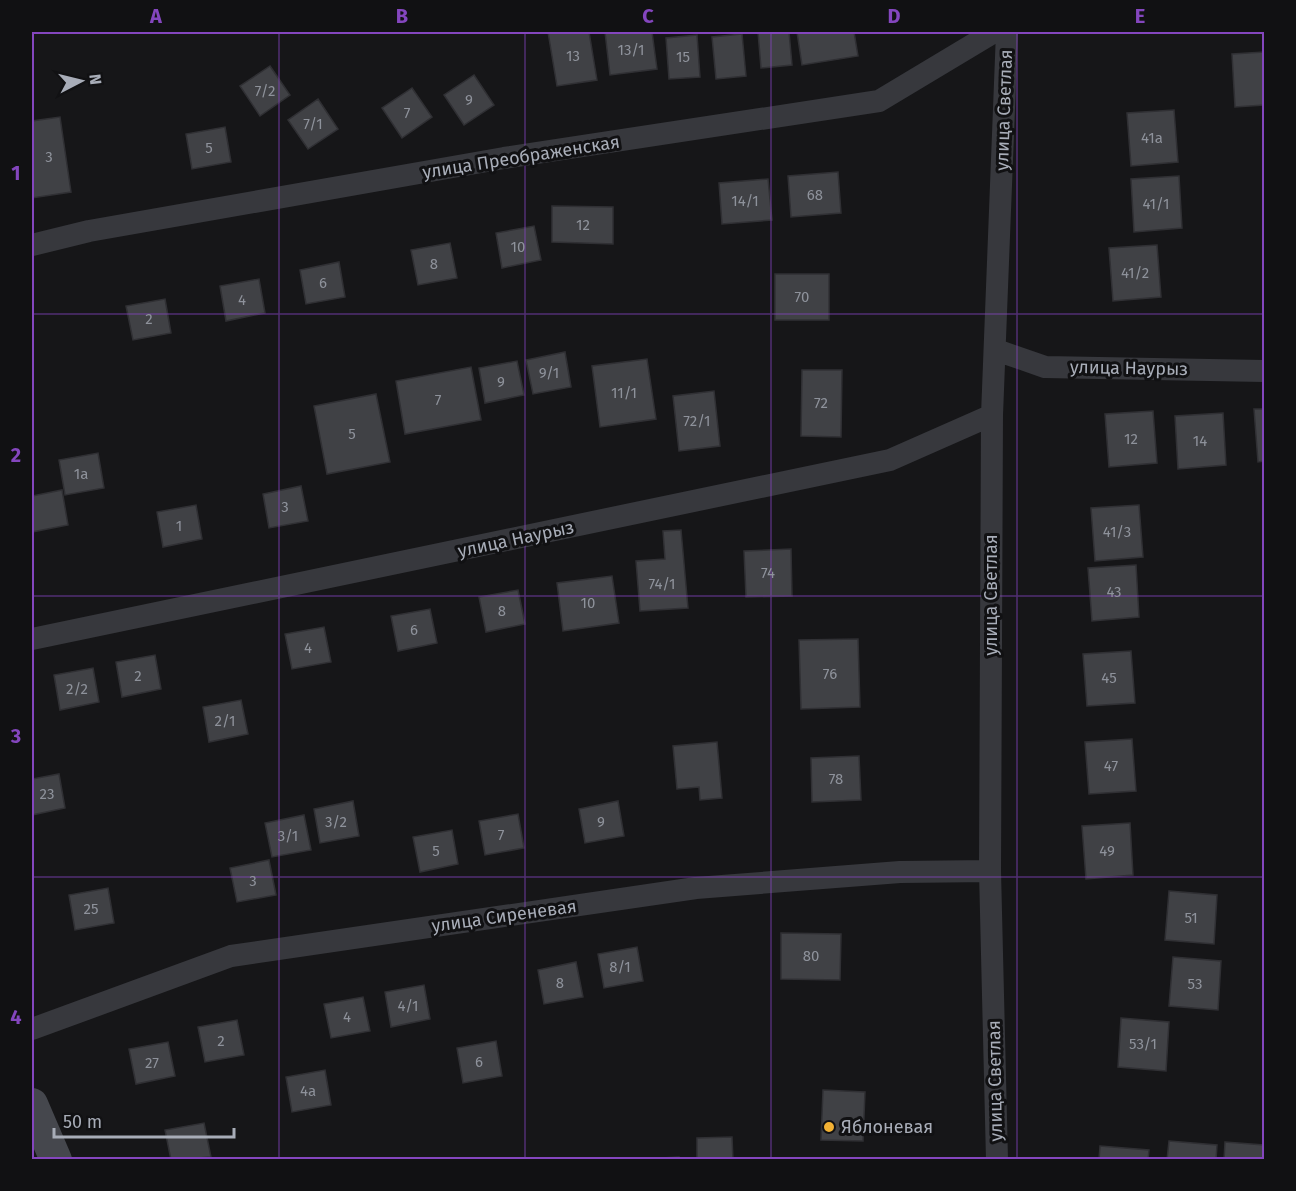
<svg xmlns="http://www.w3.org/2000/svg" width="1296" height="1191" font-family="'Fira Sans',sans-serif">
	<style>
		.building { fill: #404145; stroke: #303034; stroke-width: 1.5 }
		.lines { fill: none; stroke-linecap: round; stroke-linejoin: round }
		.minor { stroke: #37383d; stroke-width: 22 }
		.secondary { stroke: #45474d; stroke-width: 32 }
		.grid { fill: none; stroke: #8446be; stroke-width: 1.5; stroke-opacity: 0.55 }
		.poi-dot { fill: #f2b134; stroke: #111113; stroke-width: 2 }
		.labels { text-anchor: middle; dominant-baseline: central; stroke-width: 6; stroke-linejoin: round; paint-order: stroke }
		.number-label { font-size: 15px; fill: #8e929b }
		.street-label { font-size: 18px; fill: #a8adb8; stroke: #111113 }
		.poi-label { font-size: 18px; fill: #a8adb8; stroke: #111113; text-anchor: start }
		.neatline { fill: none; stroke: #8446be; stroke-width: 2 }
		.grid-label { font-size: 20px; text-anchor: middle; font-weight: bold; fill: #8446be }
	</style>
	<rect width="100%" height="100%" fill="#161618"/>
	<!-- building -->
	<path class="building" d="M548 32H589L597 80 557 86Z
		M605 32H652L657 69 610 75Z
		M758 32H789L792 65 761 68Z
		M797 32H854L858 56 802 65Z
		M742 34 746 76 716 79 712 37Z
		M697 35 700 77 669 79 666 38Z
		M1264 52V105L1235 107 1232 54Z
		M270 66 290 95 260 116 240 86Z
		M474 75 494 105 464 125 444 95Z
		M412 88 432 117 402 138 382 108Z
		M318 99 338 129 308 149 288 120Z
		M1174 110 1178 162 1131 166 1127 113Z
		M60 117 71 192 32 198V121Z
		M225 127 231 162 192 169 186 134Z
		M838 172 841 213 791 217 788 176Z
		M1179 176 1182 228 1134 232 1131 179Z
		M768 179 772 220 722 224 719 183Z
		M552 206 613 207V244L552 242Z
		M534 226 541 260 502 268 496 233Z
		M450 243 457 278 418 285 411 250Z
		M1157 245 1161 297 1113 301 1109 248Z
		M339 262 345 297 306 304 300 270Z
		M775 274H829V320H775Z
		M259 279 265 313 226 321 220 286Z
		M165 299 171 333 133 340 126 306Z
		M565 352 571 387 533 394 526 360Z
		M647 359 656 419 600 427 592 366Z
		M517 361 524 395 485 403 479 368Z
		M471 367 481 420 405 434 396 381Z
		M802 370H842L841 437 801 436Z
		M714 391 720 446 679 451 673 396Z
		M376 394 390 462 327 474 314 406Z
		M1254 409H1264V461L1258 462Z
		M1153 411 1157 463 1109 467 1105 414Z
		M1223 413 1226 465 1178 469 1175 416Z
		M98 453 104 488 65 495 59 460Z
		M301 486 308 521 269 528 263 494Z
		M62 490 68 525 32 532V496Z
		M196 505 202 539 163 547 157 512Z
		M1139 505 1143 557 1095 561 1091 508Z
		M681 530 688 608 640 611 636 561 665 559 663 531Z
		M791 549 792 596 746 597 744 551Z
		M1136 565 1139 617 1092 621 1088 568Z
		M612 576 619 623 563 631 557 583Z
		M518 590 525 624 486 632 479 597Z
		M430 609 437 643 398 651 391 616Z
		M324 627 331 662 292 669 285 634Z
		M858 639 860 707 801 709 799 640Z
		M1131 651 1135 703 1087 706 1083 654Z
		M155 655 161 689 122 697 116 662Z
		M93 668 99 702 60 710 54 675Z
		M241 700 248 734 209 742 203 707Z
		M1132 739 1136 791 1089 794 1085 742Z
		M717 742 722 798 700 800 699 787 677 789 673 746Z
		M859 756 861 800 812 802 811 758Z
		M59 774 65 808 32 815V779Z
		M353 801 359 836 320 843 314 809Z
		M618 801 624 836 585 843 579 809Z
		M518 814 524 848 485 855 479 821Z
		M304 815 311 850 272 857 265 823Z
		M1130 823 1133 875 1086 879 1082 826Z
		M452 830 458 864 420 872 413 837Z
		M269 860 276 895 237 902 230 868Z
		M108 888 114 923 75 930 69 895Z
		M1169 891 1217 895 1214 944 1165 940Z
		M781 933 841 934 840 980 781 979Z
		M637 947 643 981 604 988 598 954Z
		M1173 957 1221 961 1218 1010 1169 1006Z
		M576 962 583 997 544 1004 538 970Z
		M424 985 430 1019 391 1027 385 992Z
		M363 997 370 1031 331 1038 324 1004Z
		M1121 1018 1169 1022 1166 1071 1118 1067Z
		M237 1020 244 1055 205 1062 198 1027Z
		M496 1041 502 1076 463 1083 457 1048Z
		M168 1042 175 1076 136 1084 129 1049Z
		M325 1070 331 1105 292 1112 286 1077Z
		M823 1090 865 1092 863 1141 821 1140Z
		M204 1123 211 1157 171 1160 165 1130Z
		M732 1137 733 1160H697V1138Z
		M1169 1141 1217 1145 1216 1160H1167Z
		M1225 1142 1264 1145V1160H1224Z
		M1100 1146 1149 1150 1148 1160H1099Z
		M679 1157V1160H642V1159Z"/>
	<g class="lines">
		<!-- minor -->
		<path class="minor" d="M32 245 89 231 504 158 879 101 994 32
			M996 350 1045 367 1264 371
			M32 639 890 460 992 415
			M32 1029 231 956 696 888 900 872 990 871
			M997 1160 990 871 992 415 1007 32"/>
		<!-- secondary -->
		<path class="secondary" d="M32 1104 56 1160"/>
	</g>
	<!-- grid -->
	<path class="grid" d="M279 32V1160M525 32V1160M771 32V1160M1017 32V1160M32 314H1264M32 596H1264M32 877H1264"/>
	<!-- markers -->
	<circle class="poi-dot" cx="829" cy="1127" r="6"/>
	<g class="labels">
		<!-- number labels -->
		<g class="number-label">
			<text x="631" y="50">13/1</text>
			<text x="573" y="56">13</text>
			<text x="683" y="57">15</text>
			<text x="265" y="91">7/2</text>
			<text x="469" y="100">9</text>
			<text x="407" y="113">7</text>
			<text x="313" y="124">7/1</text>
			<text x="1152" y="138">41а</text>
			<text x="209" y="148">5</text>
			<text x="49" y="157">3</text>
			<text x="815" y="195">68</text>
			<text x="745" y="201">14/1</text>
			<text x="1156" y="204">41/1</text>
			<text x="583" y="225">12</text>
			<text x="518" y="247">10</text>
			<text x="434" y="264">8</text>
			<text x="1135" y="273">41/2</text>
			<text x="323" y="283">6</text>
			<text x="802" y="297">70</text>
			<text x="242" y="300">4</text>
			<text x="149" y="319">2</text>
			<text x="549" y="373">9/1</text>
			<text x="501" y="382">9</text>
			<text x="624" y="393">11/1</text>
			<text x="438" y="400">7</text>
			<text x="821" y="403">72</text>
			<text x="697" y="421">72/1</text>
			<text x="352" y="434">5</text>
			<text x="1131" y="439">12</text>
			<text x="1200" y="441">14</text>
			<text x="81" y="474">1а</text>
			<text x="285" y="507">3</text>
			<text x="179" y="526">1</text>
			<text x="1117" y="532">41/3</text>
			<text x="768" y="573">74</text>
			<text x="662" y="584">74/1</text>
			<text x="1114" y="592">43</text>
			<text x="588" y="603">10</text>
			<text x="502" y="611">8</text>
			<text x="414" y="630">6</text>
			<text x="308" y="648">4</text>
			<text x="830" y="674">76</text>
			<text x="138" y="676">2</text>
			<text x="1109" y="678">45</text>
			<text x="77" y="689">2/2</text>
			<text x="225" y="721">2/1</text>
			<text x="1111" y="766">47</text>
			<text x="836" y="779">78</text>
			<text x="47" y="794">23</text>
			<text x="336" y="822">3/2</text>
			<text x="601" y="822">9</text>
			<text x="501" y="835">7</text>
			<text x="288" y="836">3/1</text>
			<text x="436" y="851">5</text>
			<text x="1107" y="851">49</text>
			<text x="253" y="881">3</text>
			<text x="91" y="909">25</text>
			<text x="1191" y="918">51</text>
			<text x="811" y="956">80</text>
			<text x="620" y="967">8/1</text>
			<text x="560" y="983">8</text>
			<text x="1195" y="984">53</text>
			<text x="408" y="1006">4/1</text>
			<text x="347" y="1017">4</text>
			<text x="221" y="1041">2</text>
			<text x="1143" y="1044">53/1</text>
			<text x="479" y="1062">6</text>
			<text x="152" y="1063">27</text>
			<text x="308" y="1091">4а</text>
		</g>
		<!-- street labels -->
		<g class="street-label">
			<text transform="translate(1004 110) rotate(-88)">улица Светлая</text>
			<text transform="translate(521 157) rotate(-9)">улица Преображенская</text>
			<text transform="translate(1129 368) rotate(1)">улица Наурыз</text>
			<text transform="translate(516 539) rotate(-12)">улица Наурыз</text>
			<text transform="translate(991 595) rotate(-90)">улица Светлая</text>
			<text transform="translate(504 916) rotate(-8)">улица Сиреневая</text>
			<text transform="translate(995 1081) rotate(-91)">улица Светлая</text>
		</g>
		<!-- poi labels -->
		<g class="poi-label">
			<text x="841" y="1127">Яблоневая</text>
		</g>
	</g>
	<!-- border -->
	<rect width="1296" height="1191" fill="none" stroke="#111113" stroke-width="66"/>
	<!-- north arrow -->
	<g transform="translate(81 81) rotate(83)" stroke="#111113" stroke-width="4.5" paint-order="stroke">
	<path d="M0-4.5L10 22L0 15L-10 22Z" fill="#a8adb8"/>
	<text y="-9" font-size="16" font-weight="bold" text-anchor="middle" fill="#a8adb8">N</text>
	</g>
	<!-- scale -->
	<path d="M54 1128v9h180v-9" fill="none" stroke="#a8adb8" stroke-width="3"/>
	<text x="63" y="1128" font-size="18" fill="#a8adb8" stroke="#111113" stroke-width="4.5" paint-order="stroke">50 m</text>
	<rect x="33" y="33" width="1230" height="1125" class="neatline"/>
	<g class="grid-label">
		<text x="156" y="23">A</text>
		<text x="402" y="23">B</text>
		<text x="648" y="23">C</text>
		<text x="894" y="23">D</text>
		<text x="1140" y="23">E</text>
		<text x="16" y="180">1</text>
		<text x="16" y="462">2</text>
		<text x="16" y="743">3</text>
		<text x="16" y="1024">4</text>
	</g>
</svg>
